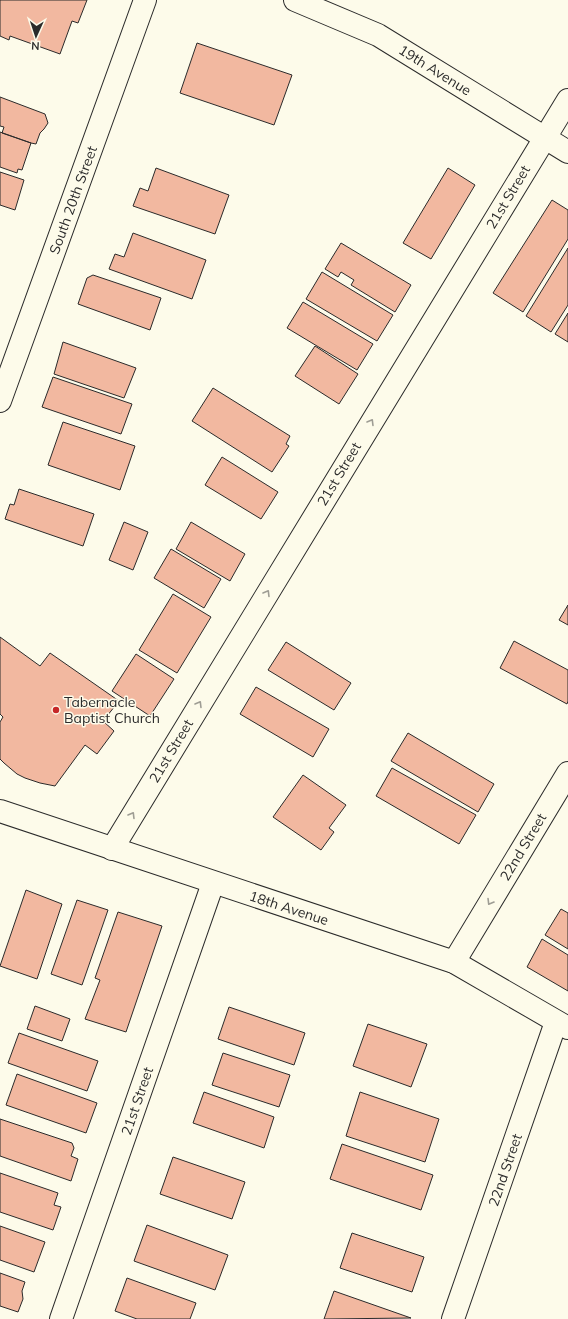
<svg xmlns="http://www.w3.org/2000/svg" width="568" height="1319" font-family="Mulish,sans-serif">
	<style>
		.building { fill: #f2b8a0; stroke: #2b2b2b }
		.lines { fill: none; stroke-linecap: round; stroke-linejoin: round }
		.minor-casing { stroke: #2b2b2b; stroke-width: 24 }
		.major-casing { stroke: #2b2b2b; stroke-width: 24 }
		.minor { stroke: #fdfbea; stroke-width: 22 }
		.major { stroke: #fdfbea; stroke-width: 22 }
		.oneway { stroke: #9e9d94 }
		.poi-dot { fill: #c62828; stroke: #fdfbea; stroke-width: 1.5 }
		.labels { text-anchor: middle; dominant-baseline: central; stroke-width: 3; stroke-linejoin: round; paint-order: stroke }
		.street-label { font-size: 14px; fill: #2b2b2b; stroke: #fdfbea }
		.poi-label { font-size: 14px; fill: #2b2b2b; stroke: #fdfbea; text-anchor: start }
	</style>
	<rect width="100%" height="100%" fill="#fdfbea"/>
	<!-- building -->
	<path class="building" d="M0 0H87L78 23 72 21 60 54 10 36 9 40 0 36Z
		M197 43 292 75 274 125 180 93Z
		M0 97 45 114 48 123 44 129 40 133 36 144 31 143 2 133 4 127 0 126Z
		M0 132 31 143 22 170 18 169 17 173 0 167Z
		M156 168 229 195 215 234 133 206 140 188 148 191Z
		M448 168 475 185 431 259 403 243Z
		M0 172 24 180 15 210 0 205Z
		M552 200 568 210V239L523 312 493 293Z
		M133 233 206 260 192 299 109 269 115 254 124 257Z
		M341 243 411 285 395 312 351 285 354 280 341 272 338 277 325 269Z
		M568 248V305L551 332 526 316Z
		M322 272 393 315 377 341 306 299Z
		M93 275 161 298 150 330 78 304 87 278Z
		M303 302 373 344 357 370 287 328Z
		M568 313V342L555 334Z
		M63 342 136 368 124 398 54 374Z
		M315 346 358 374 339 404 295 376Z
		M53 377 132 404 121 434 42 407Z
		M213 388 290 436 286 444 289 446 272 472 192 421Z
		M63 422 135 446 120 490 48 465Z
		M222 457 278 492 261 519 205 485Z
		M19 489 94 514 83 546 5 519 10 504 14 505Z
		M124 522 148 532 133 570 109 560Z
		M191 522 245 554 230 581 176 549Z
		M171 549 221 579 204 608 154 578Z
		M173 594 211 617 177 673 139 650Z
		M568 605V625L559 620Z
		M0 637 40 666 50 653 119 701 103 721 114 731 97 754 85 745 55 786 40 783 25 778 17 774 4 763 0 759V722L3 717 0 714Z
		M514 641 568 670V701L567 704 500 668Z
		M286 642 351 683 334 710 268 670Z
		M136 654 174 679 150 716 112 691Z
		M256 687 329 729 313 757 240 714Z
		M408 733 494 784 478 812 391 761Z
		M392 768 476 815 459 844 376 796Z
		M303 775 346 805 329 828 334 832 321 850 273 817Z
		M26 890 62 904 37 979 0 966Z
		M77 900 108 910 82 985 51 974Z
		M561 909 568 913V949L545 935Z
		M118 912 162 926 126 1032 85 1019 100 980 95 978Z
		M542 939 568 955V991L527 967Z
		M35 1006 70 1019 62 1041 27 1029Z
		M229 1007 305 1033 294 1065 218 1039Z
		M368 1024 427 1044 411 1087 353 1066Z
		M19 1033 98 1061 87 1091 8 1063Z
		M223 1053 290 1075 279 1107 212 1085Z
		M17 1074 97 1103 86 1133 6 1105Z
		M204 1092 274 1117 264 1148 193 1123Z
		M360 1092 439 1119 425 1162 346 1136Z
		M0 1119 72 1143 74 1148 71 1156 78 1159 71 1181 0 1156Z
		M342 1144 433 1175 421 1210 330 1179Z
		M173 1157 245 1182 232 1219 160 1194Z
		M0 1173 58 1193 54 1205 61 1207 53 1230 0 1212Z
		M147 1225 228 1255 215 1290 134 1261Z
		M0 1226 45 1242 34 1272 0 1260Z
		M352 1233 424 1257 412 1292 340 1268Z
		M0 1273 25 1282 22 1291 23 1299 18 1312 0 1306Z
		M127 1278 196 1303 190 1319H137L115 1311Z
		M334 1291 411 1318 324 1319Z"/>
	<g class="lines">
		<defs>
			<path id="minor" d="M295 0 378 35 568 152
				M0 401 145 0
				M112 849 568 100
				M454 962 568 773
				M61 1319 213 883
				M453 1319 556 1022"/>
			<path id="major" d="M0 811 454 962 568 1028"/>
		</defs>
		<!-- minor casing -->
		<use href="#minor" class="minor-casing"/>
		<!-- major casing -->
		<use href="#major" class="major-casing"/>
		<!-- minor -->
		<use href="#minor" class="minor"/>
		<!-- major -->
		<use href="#major" class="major"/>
	</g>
	<!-- one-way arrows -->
	<defs><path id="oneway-chevron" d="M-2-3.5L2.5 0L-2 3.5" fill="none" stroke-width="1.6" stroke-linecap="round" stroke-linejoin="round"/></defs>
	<g class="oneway">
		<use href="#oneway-chevron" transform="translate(371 422) rotate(-59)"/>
		<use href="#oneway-chevron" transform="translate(267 593) rotate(-59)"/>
		<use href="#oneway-chevron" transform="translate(199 704) rotate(-59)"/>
		<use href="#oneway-chevron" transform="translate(132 815) rotate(-59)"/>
		<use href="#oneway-chevron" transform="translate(490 902) rotate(121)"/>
	</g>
	<!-- markers -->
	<circle class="poi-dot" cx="56" cy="710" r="4"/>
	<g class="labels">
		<!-- street labels -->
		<g class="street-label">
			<text transform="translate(435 70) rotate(32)">19th Avenue</text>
			<text transform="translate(508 197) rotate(-59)">21st Street</text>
			<text transform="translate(73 200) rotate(-70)">South 20th Street</text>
			<text transform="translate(339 474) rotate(-59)">21st Street</text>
			<text transform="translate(171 751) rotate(-59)">21st Street</text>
			<text transform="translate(523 847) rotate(-59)">22nd Street</text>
			<text transform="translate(289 908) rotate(18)">18th Avenue</text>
			<text transform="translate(137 1101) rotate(-71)">21st Street</text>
			<text transform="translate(505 1170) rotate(-71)">22nd Street</text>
		</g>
		<!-- poi labels -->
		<g class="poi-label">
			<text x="64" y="702">Tabernacle<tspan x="64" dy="16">Baptist Church</tspan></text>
		</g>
	</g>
	<!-- north arrow -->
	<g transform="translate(36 36) rotate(183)" stroke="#fdfbea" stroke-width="3" paint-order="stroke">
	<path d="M0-3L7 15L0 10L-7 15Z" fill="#2b2b2b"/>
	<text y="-6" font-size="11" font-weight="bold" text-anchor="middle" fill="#2b2b2b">N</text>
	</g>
</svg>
